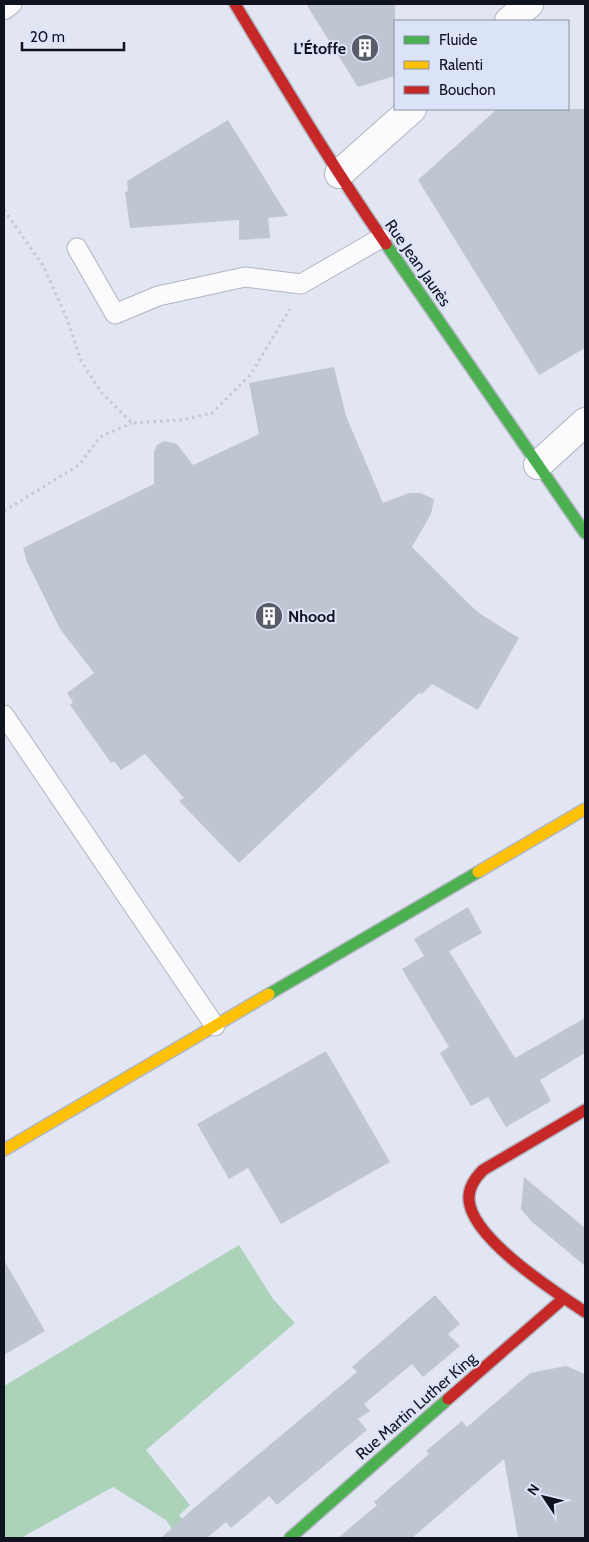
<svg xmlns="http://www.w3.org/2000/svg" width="589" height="1542" font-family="Cabin,sans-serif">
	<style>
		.green { fill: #acd3ba }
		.building { fill: #bfc6d1 }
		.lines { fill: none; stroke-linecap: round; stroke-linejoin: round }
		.lane-casing { stroke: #b1b5c0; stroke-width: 21 }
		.street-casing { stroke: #b1b5c0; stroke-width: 30 }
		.fast-casing { stroke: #b1b5c0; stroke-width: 14 }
		.slow-casing { stroke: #b1b5c0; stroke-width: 14 }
		.jam-casing { stroke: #b1b5c0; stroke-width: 14 }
		.path { stroke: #c6c8cc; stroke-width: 3; stroke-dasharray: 2.5 4; stroke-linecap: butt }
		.lane { stroke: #fbfbfd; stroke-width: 19 }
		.street { stroke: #fbfbfd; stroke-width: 28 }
		.fast { stroke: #4caf50; stroke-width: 11 }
		.slow { stroke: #ffc107; stroke-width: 11 }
		.jam { stroke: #c62828; stroke-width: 11 }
		.labels { text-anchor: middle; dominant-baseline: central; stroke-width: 4; stroke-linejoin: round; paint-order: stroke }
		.poi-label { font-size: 16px; font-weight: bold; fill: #0f131f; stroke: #dbe3f9; text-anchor: end }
		.street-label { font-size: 16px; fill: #0f131f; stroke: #dbe3f9 }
	</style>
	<rect width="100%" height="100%" fill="#e2e6f2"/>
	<!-- green -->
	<path class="green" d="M239 1245 273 1299 295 1323 146 1450 190 1505 179 1515 197 1538H178L166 1520 113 1487 21 1538H4V1386Z"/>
	<!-- building -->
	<path class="building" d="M306 4H395V76L358 87Z
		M497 109H585V348L539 375 418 180Z
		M228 120 288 216 268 218 270 238 239 240V220L130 228 125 192 128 191 127 181Z
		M334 367 346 416 383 503 409 493H420L434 499 431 514 412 547 468 603 479 613 519 638 478 710 432 684 422 694 419 693 239 863 179 801 184 798 145 754 121 770 114 761 111 763 70 705 73 702 67 693 94 673 60 629 27 562 23 548 154 484V452L157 445 164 441 177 444 193 465 259 434 249 383Z
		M468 907 482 933 449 951 515 1058 585 1018V1053L540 1080 551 1101 506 1127 488 1097 471 1106 440 1053 449 1047 402 969 424 956 414 939Z
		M326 1051 390 1162 281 1224 248 1168 229 1179 197 1124Z
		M524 1177 585 1228V1266L532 1222 521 1209Z
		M4 1260 45 1331 4 1355Z
		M435 1295 460 1324 448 1334 460 1346 423 1377 412 1364 364 1404 370 1411 358 1419 367 1430 277 1505 269 1496 231 1528 226 1522 207 1538H161L194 1508 357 1372 352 1367Z
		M566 1366 585 1374V1538H518L504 1459 412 1538H338L377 1505 374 1502 429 1454 426 1451 462 1421 467 1427 530 1373Z"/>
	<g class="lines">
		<defs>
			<path id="lane" d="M4 10 12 4
				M77 248 115 314 158 296 245 277 301 284 381 238
				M4 715 215 1026"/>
			<path id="street" d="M509 21 529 4
				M339 174 412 109
				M538 465 585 422"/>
			<path id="fast" d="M386 244 585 533
				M269 994 478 872
				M290 1538 448 1399"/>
			<path id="slow" d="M478 872 585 809
				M4 1150 269 994"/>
			<path id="jam" d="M235 4C284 85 332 166 386 244
				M585 1110 483 1170C475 1178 468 1188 469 1200 472 1239 554 1291 585 1312
				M448 1399 564 1298"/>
		</defs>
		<!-- lane casing -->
		<use href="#lane" class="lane-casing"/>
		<!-- street casing -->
		<use href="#street" class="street-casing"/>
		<!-- fast casing -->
		<use href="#fast" class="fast-casing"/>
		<!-- slow casing -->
		<use href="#slow" class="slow-casing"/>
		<!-- jam casing -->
		<use href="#jam" class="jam-casing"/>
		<!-- path -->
		<path class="path" d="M4 210 44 267 67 319 81 361 102 393 132 423 182 420 212 413 251 374 290 309
			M4 511 79 465 100 437 132 423"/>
		<!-- lane -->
		<use href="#lane" class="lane"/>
		<!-- street -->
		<use href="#street" class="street"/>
		<!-- fast -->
		<use href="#fast" class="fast"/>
		<!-- slow -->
		<use href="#slow" class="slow"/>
		<!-- jam -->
		<use href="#jam" class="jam"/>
	</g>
	<!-- icons -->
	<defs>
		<symbol id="building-disc" viewBox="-11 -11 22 22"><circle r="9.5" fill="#595d69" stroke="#dbe3f9"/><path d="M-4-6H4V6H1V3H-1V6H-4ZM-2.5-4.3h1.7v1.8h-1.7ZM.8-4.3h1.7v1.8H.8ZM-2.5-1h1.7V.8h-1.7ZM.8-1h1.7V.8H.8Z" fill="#fff"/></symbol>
	</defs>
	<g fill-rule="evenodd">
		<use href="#building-disc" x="349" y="32" width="32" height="32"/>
		<use href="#building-disc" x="253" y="600" width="32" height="32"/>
	</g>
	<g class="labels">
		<!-- poi labels -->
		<g class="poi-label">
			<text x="346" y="48">L’Étoffe</text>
			<text x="288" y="616" text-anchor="start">Nhood</text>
		</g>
		<!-- street labels -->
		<g class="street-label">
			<text transform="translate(418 263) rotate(55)">Rue Jean Jaurès</text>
			<text transform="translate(416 1406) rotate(-41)">Rue Martin Luther King</text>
		</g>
	</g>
	<!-- border -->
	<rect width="589" height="1542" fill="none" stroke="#0f131f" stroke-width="10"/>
	<!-- legend -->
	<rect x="394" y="20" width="175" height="90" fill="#dbe3f9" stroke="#8990a2"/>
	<rect x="404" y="36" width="25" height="8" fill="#4caf50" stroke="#8990a2"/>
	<text x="439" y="45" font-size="15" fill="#0f131f">Fluide</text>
	<rect x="404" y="61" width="25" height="8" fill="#ffc107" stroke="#8990a2"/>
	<text x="439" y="70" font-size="15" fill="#0f131f">Ralenti</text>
	<rect x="404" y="86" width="25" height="8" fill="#c62828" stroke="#8990a2"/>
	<text x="439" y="95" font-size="15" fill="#0f131f">Bouchon</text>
	<!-- north arrow -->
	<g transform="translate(544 1497) rotate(305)" stroke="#dbe3f9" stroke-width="4" paint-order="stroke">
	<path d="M0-4L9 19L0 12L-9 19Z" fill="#0f131f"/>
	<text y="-8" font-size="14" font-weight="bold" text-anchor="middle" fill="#0f131f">N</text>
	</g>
	<!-- scale -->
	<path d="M22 42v8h102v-8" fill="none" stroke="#0f131f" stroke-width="2.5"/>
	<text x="30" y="42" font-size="15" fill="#0f131f" stroke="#dbe3f9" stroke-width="4" paint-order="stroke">20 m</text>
</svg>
